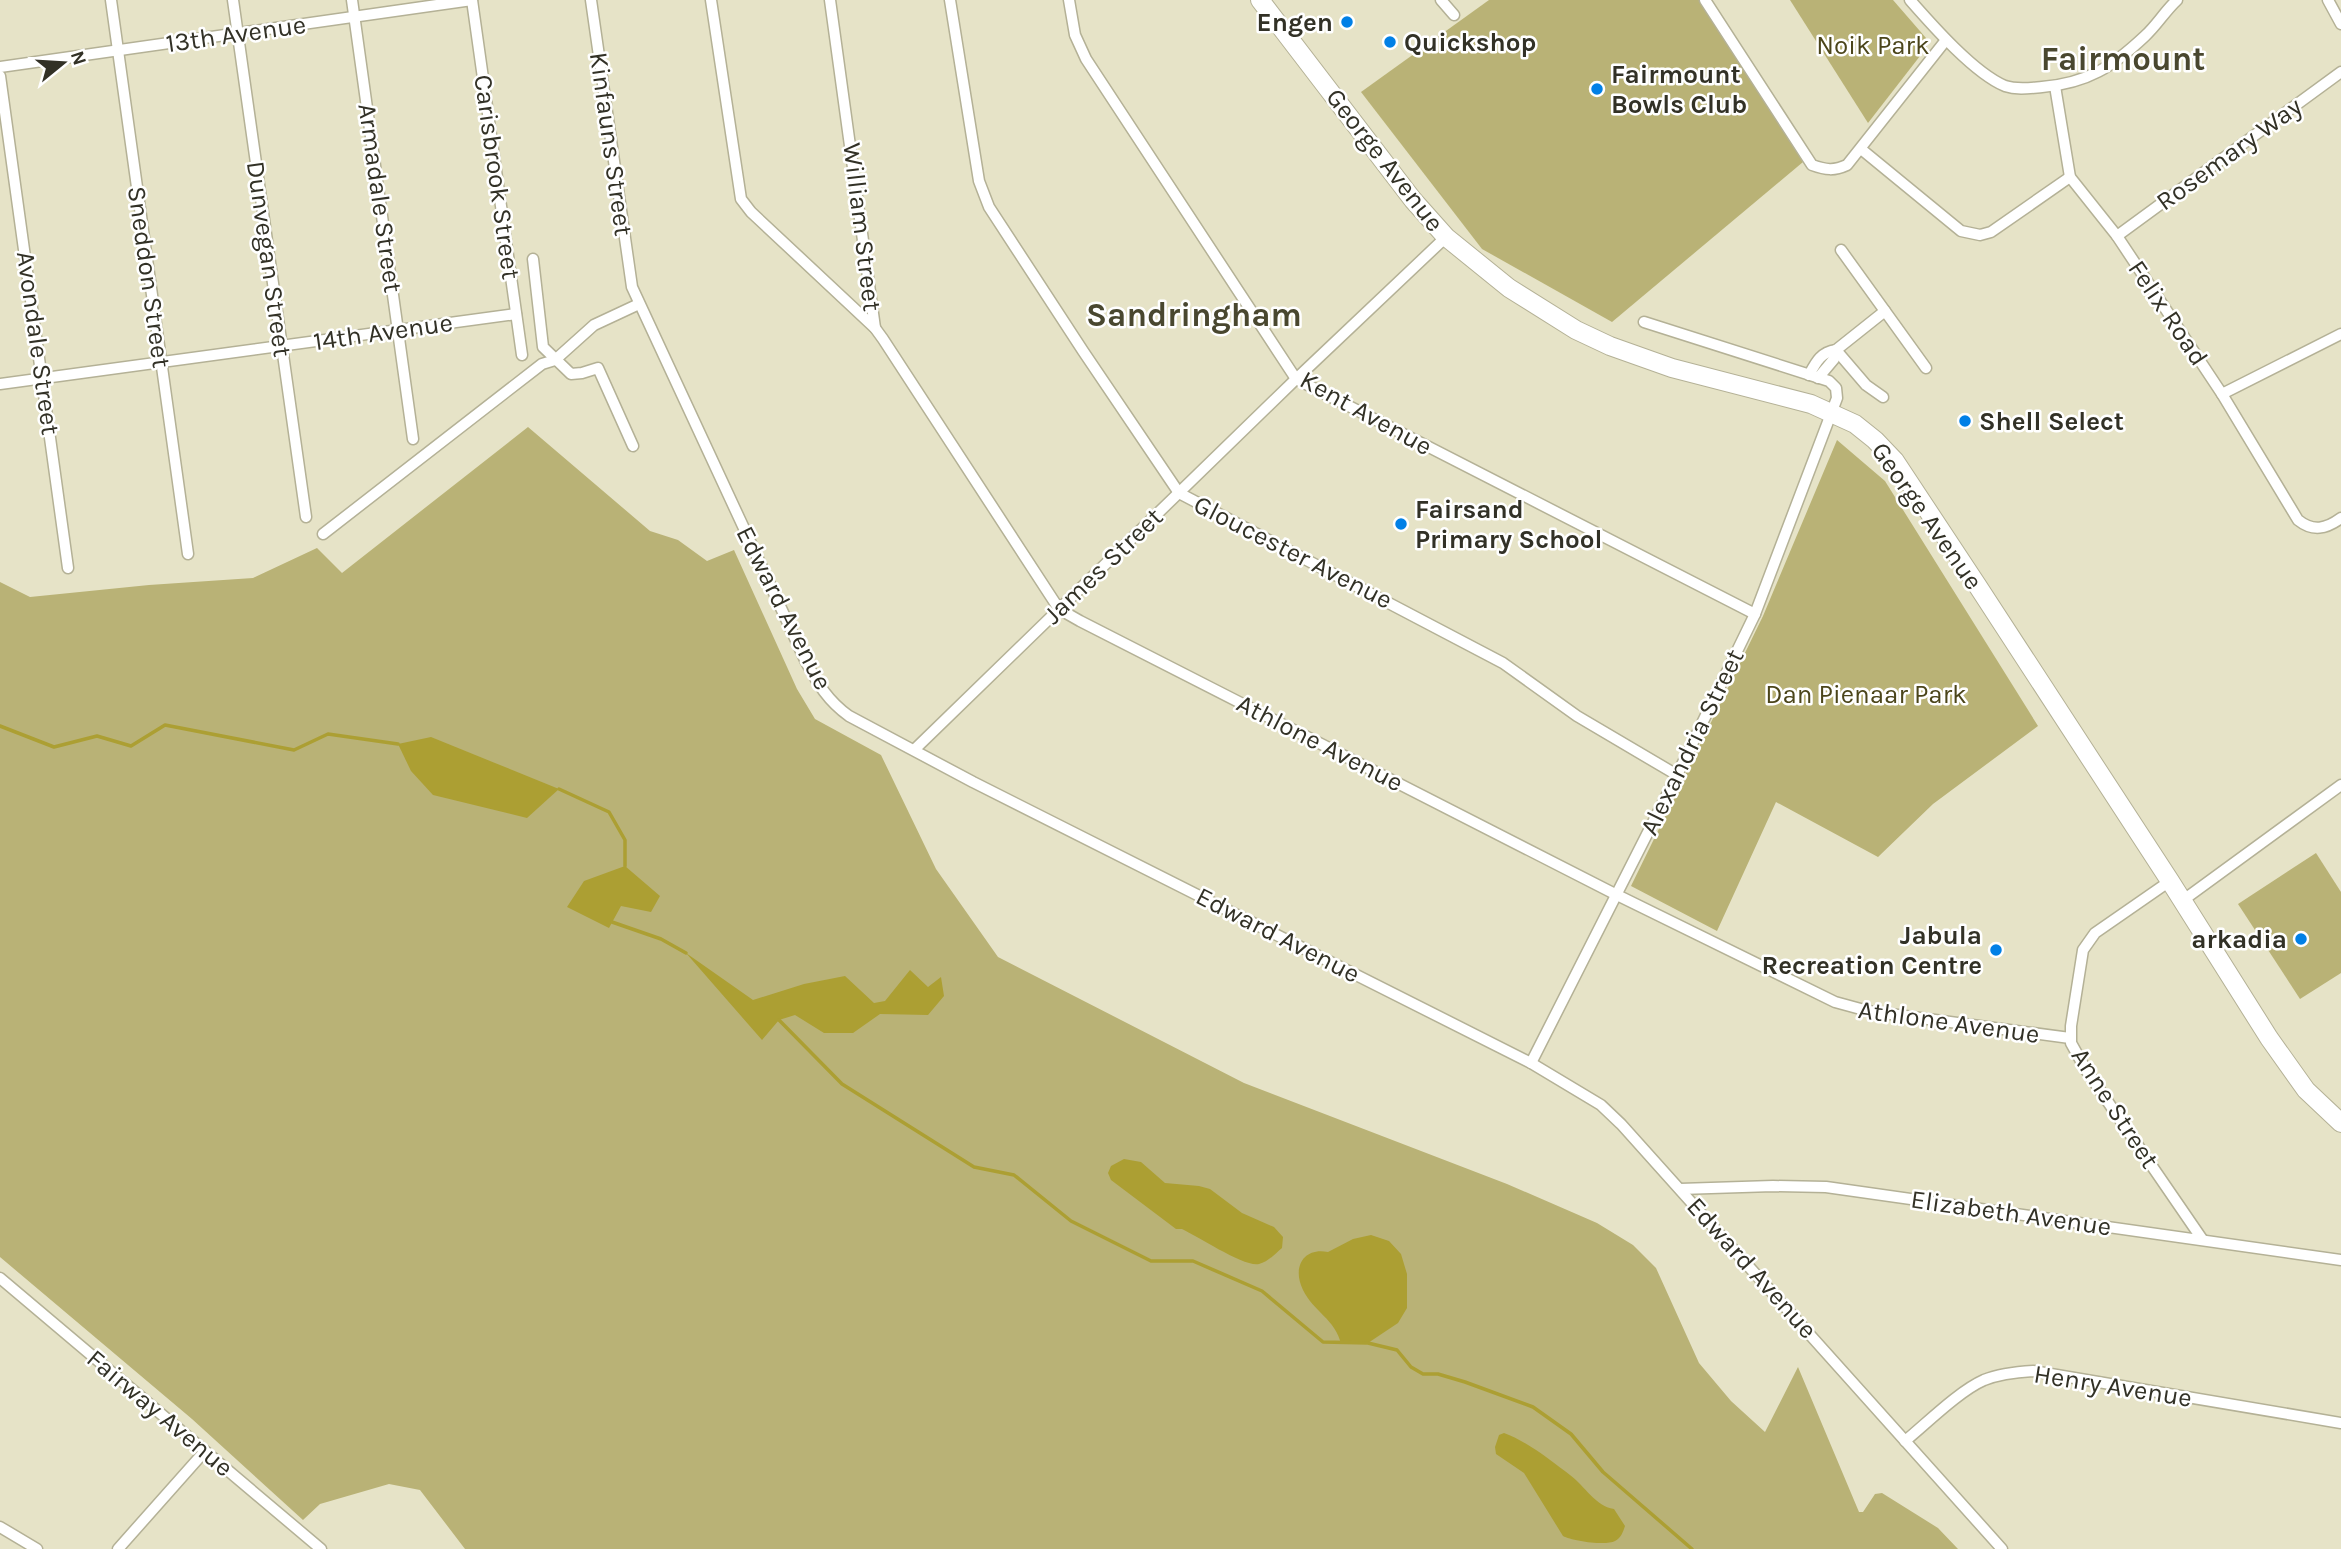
<svg xmlns="http://www.w3.org/2000/svg" width="2341" height="1549" viewBox="0 0 2341 1549" font-family="Karla,sans-serif">
  <style>
    .green { fill: #b9b276 }
    .water { fill: #ac9f33 }
    .lines { fill: none; stroke-linecap: round; stroke-linejoin: round }
    .stream { stroke: #ac9f33; stroke-width: 3.5 }
    .street-casing { stroke: #b4b196; stroke-width: 13 }
    .primary-casing { stroke: #b4b196; stroke-width: 20 }
    .street { stroke: #fff; stroke-width: 10 }
    .primary { stroke: #fff; stroke-width: 18 }
    .poi-dot { fill: #0180e6; stroke: #fff; stroke-width: 2.5 }
    .labels { text-anchor: middle; dominant-baseline: central; stroke-width: 5; stroke-linejoin: round; paint-order: stroke }
    .poi-label { font-size: 26px; font-weight: bold; fill: #323126; stroke: #fff; text-anchor: start }
    .street-label { font-size: 26px; fill: #323126; stroke: #fff }
    .park-label { font-size: 26px; fill: #4b451a; stroke: #fff }
    .district-label { font-size: 33px; font-weight: bold; fill: #49472f; stroke: #fff }
  </style>
  <rect width="100%" height="100%" fill="#e6e3c7"/>
  <!-- green -->
  <g class="green">
    <polygon points="1489,0 1699,0 1803,162 1612,322 1482,249 1361,92"/>
    <polygon points="1790,0 1893,0 1926,38 1927,47 1868,123"/>
    <polygon points="528,427 650,531 678,540 707,561 734,550 797,689 815,719 881,755 936,869 998,957 1244,1083 1507,1184 1597,1223 1633,1245 1656,1268 1699,1363 1731,1401 1765,1432 1798,1367 1859,1512 1863,1512 1875,1494 1882,1493 1938,1528 1958,1549 465,1549 420,1490 389,1484 320,1504 303,1520 192,1419 0,1257 0,582 30,597 149,585 253,578 317,548 342,573"/>
    <polygon points="1837,440 1885,481 2038,726 1933,804 1878,857 1776,802 1717,931 1631,886 1763,616"/>
    <polygon points="2316,853 2341,892 2341,973 2300,999 2238,904"/>
  </g>
  <!-- water -->
  <g class="water">
    <polygon points="431,737 559,789 527,818 433,795 411,771 398,744"/>
    <polygon points="625,866 660,896 651,912 621,906 609,928 567,907 584,881"/>
    <polygon points="686,953 753,1000 804,984 845,976 874,1003 885,1001 910,970 928,987 941,977 944,996 928,1015 880,1014 853,1033 824,1033 795,1015 779,1020 762,1040"/>
    <path d="M1124 1159 1141 1162 1165 1183 1199 1186 1210 1189 1242 1213 1274 1227 1283 1237 1282 1248C1276 1253 1268 1262 1259 1264 1246 1268 1197 1236 1182 1229H1176L1111 1180 1108 1173 1111 1166Z"/>
    <path d="M1371 1235 1389 1241 1401 1254 1407 1274V1308L1398 1323 1368 1343 1341 1344C1336 1320 1313 1311 1303 1290 1292 1268 1303 1247 1328 1252L1353 1239Z"/>
    <path d="M1504 1433C1528 1442 1550 1460 1570 1475 1585 1486 1595 1506 1614 1509L1625 1526C1623 1532 1621 1538 1615 1541 1606 1546 1572 1541 1563 1536L1524 1473 1496 1454 1495 1447 1499 1435Z"/>
  </g>
  <g class="lines">
    <!-- stream -->
    <g class="stream">
      <polyline points="0,726 54,747 97,736 131,746 165,725 294,750 328,734 398,744"/>
      <polyline points="559,789 609,812 625,840 625,866"/>
      <polyline points="612,922 661,939 686,953"/>
      <polyline points="779,1020 842,1084 974,1167 1014,1175 1071,1221 1151,1261 1193,1261 1262,1291 1323,1342 1368,1343 1397,1350 1411,1367 1423,1374 1438,1374 1465,1382 1533,1407 1571,1434 1603,1472 1692,1549"/>
    </g>
    <defs>
      <g id="street">
        <polyline points="111,0 188,554"/>
        <polyline points="233,0 306,517"/>
        <polyline points="352,0 413,439"/>
        <polyline points="472,0 522,355"/>
        <path d="M591 0 632 287 806 662C818 684 828 701 849 716L973 782 1531 1063 1601 1105 1621 1124 2002 1549"/>
        <polyline points="711,0 741,199 751,212 875,328 883,339 1059,609 1080,621 1615,894 1835,1002 1868,1011 2070,1038"/>
        <polyline points="830,0 875,328"/>
        <polyline points="950,0 979,181 989,207 1083,351 1179,493 1503,663 1577,716 1677,775"/>
        <polyline points="1069,0 1075,35 1086,59 1296,379 1755,614"/>
        <polyline points="1441,0 1454,15"/>
        <path d="M1705 0 1812 165C1826 170 1834 171 1847 165L1946 40"/>
        <path d="M1910 0C1932 25 1974 73 2005 86 2017 90 2030 88 2042 87 2088 83 2112 67 2145 36 2157 25 2165 11 2177 0"/>
        <polyline points="2328,0 2341,24"/>
        <polyline points="0,67 472,0"/>
        <polyline points="0,76 68,568"/>
        <path d="M2055 86 2070 177 2117 236 2222 394 2298 520C2313 532 2326 529 2341 518"/>
        <polyline points="1861,149 1961,231 1980,235 1991,232 2070,177"/>
        <polyline points="2117,236 2341,72"/>
        <polyline points="1841,250 1926,368"/>
        <polyline points="533,259 543,347 571,374 582,373 598,368 633,446"/>
        <polyline points="1836,350 1866,385 1883,397"/>
        <path d="M1809 375C1816 362 1821 352 1836 350L1885 311"/>
        <polyline points="1818,378 1834,359 1836,350"/>
        <polyline points="0,384 516,314"/>
        <polyline points="2222,394 2341,334"/>
        <polyline points="323,534 542,364 555,360 594,325 639,304"/>
        <polyline points="914,750 1296,379 1446,237"/>
        <polyline points="2170,881 2095,933 2083,950 2071,1026 2071,1043 2086,1070 2202,1239"/>
        <polyline points="2182,901 2341,785"/>
        <polyline points="1531,1063 1677,775 1755,614 1837,398 1836,388 1829,381 1644,322"/>
        <polyline points="1680,1189 1773,1186 1826,1187 2341,1260"/>
        <polyline points="0,1278 321,1549"/>
        <path d="M1905 1441C1927 1423 1959 1391 1984 1380 1999 1374 2016 1372 2033 1371L2341 1423"/>
        <polyline points="0,1527 37,1549"/>
        <polyline points="118,1549 205,1451"/>
      </g>
      <polyline id="primary" points="1260,0 1413,200 1446,237 1509,288 1576,330 1610,346 1672,368 1811,404 1855,424 1875,440 1895,461 1977,585 2170,881 2269,1038 2306,1090 2341,1123"/>
    </defs>
    <!-- street casing -->
    <use href="#street" class="street-casing"/>
    <!-- primary casing -->
    <use href="#primary" class="primary-casing"/>
    <!-- street -->
    <use href="#street" class="street"/>
    <!-- primary -->
    <use href="#primary" class="primary"/>
  </g>
  <!-- markers -->
  <g class="poi-dot">
    <circle cx="1347" cy="22" r="7"/>
    <circle cx="1390" cy="42" r="7"/>
    <circle cx="1597" cy="89" r="7"/>
    <circle cx="1965" cy="421" r="7"/>
    <circle cx="1401" cy="524" r="7"/>
    <circle cx="2301" cy="939" r="7"/>
    <circle cx="1996" cy="950" r="7"/>
  </g>
  <g class="labels">
    <!-- poi labels -->
    <g class="poi-label">
      <text x="1333" y="22" text-anchor="end">Engen</text>
      <text x="1404" y="42">Quickshop</text>
      <text x="1611" y="74">Fairmount<tspan x="1611" dy="30">Bowls Club</tspan></text>
      <text x="1979" y="421">Shell Select</text>
      <text x="1415" y="509">Fairsand<tspan x="1415" dy="30">Primary School</tspan></text>
      <text x="1982" y="935" text-anchor="end">Jabula<tspan x="1982" dy="30">Recreation Centre</tspan></text>
      <text x="2287" y="939" text-anchor="end">arkadia</text>
    </g>
    <!-- street labels -->
    <g class="street-label">
      <text transform="translate(236 34) rotate(-8)">13th Avenue</text>
      <text transform="translate(611 144) rotate(82)">Kinfauns Street</text>
      <text transform="translate(2229 154) rotate(-36)">Rosemary Way</text>
      <text transform="translate(1385 160) rotate(52)">George Avenue</text>
      <text transform="translate(497 177) rotate(82)">Carisbrook Street</text>
      <text transform="translate(380 198) rotate(82)">Armadale Street</text>
      <text transform="translate(862 227) rotate(83)">William Street</text>
      <text transform="translate(269 259) rotate(82)">Dunvegan Street</text>
      <text transform="translate(149 277) rotate(82)">Sneddon Street</text>
      <text transform="translate(2168 313) rotate(56)">Felix Road</text>
      <text transform="translate(383 332) rotate(-8)">14th Avenue</text>
      <text transform="translate(38 343) rotate(82)">Avondale Street</text>
      <text transform="translate(1366 413) rotate(29)">Kent Avenue</text>
      <text transform="translate(1927 516) rotate(55)">George Avenue</text>
      <text transform="translate(1293 552) rotate(27)">Gloucester Avenue</text>
      <text transform="translate(1103 566) rotate(-44)">James Street</text>
      <text transform="translate(784 608) rotate(63)">Edward Avenue</text>
      <text transform="translate(1692 742) rotate(-64)">Alexandria Street</text>
      <text transform="translate(1320 743) rotate(27)">Athlone Avenue</text>
      <text transform="translate(1278 935) rotate(27)">Edward Avenue</text>
      <text transform="translate(1949 1022) rotate(8)">Athlone Avenue</text>
      <text transform="translate(2115 1108) rotate(57)">Anne Street</text>
      <text transform="translate(2011 1213) rotate(8)">Elizabeth Avenue</text>
      <text transform="translate(1752 1268) rotate(48)">Edward Avenue</text>
      <text transform="translate(2113 1386) rotate(9)">Henry Avenue</text>
      <text transform="translate(160 1413) rotate(40)">Fairway Avenue</text>
    </g>
    <!-- park labels -->
    <g class="park-label">
      <text x="1873" y="45">Noik Park</text>
      <text x="1866" y="694">Dan Pienaar Park</text>
    </g>
    <!-- district labels -->
    <g class="district-label">
      <text x="2123" y="59">Fairmount</text>
      <text x="1194" y="315">Sandringham</text>
    </g>
  </g>
  <!-- north arrow -->
  <g transform="translate(63 63) rotate(72)" stroke="#ffffff" stroke-width="5" paint-order="stroke">
  <path d="M0-5L12 26L0 18L-12 26Z" fill="#323126"/>
  <text y="-10" font-size="19" font-weight="bold" text-anchor="middle" fill="#323126">N</text>
  </g>
</svg>
